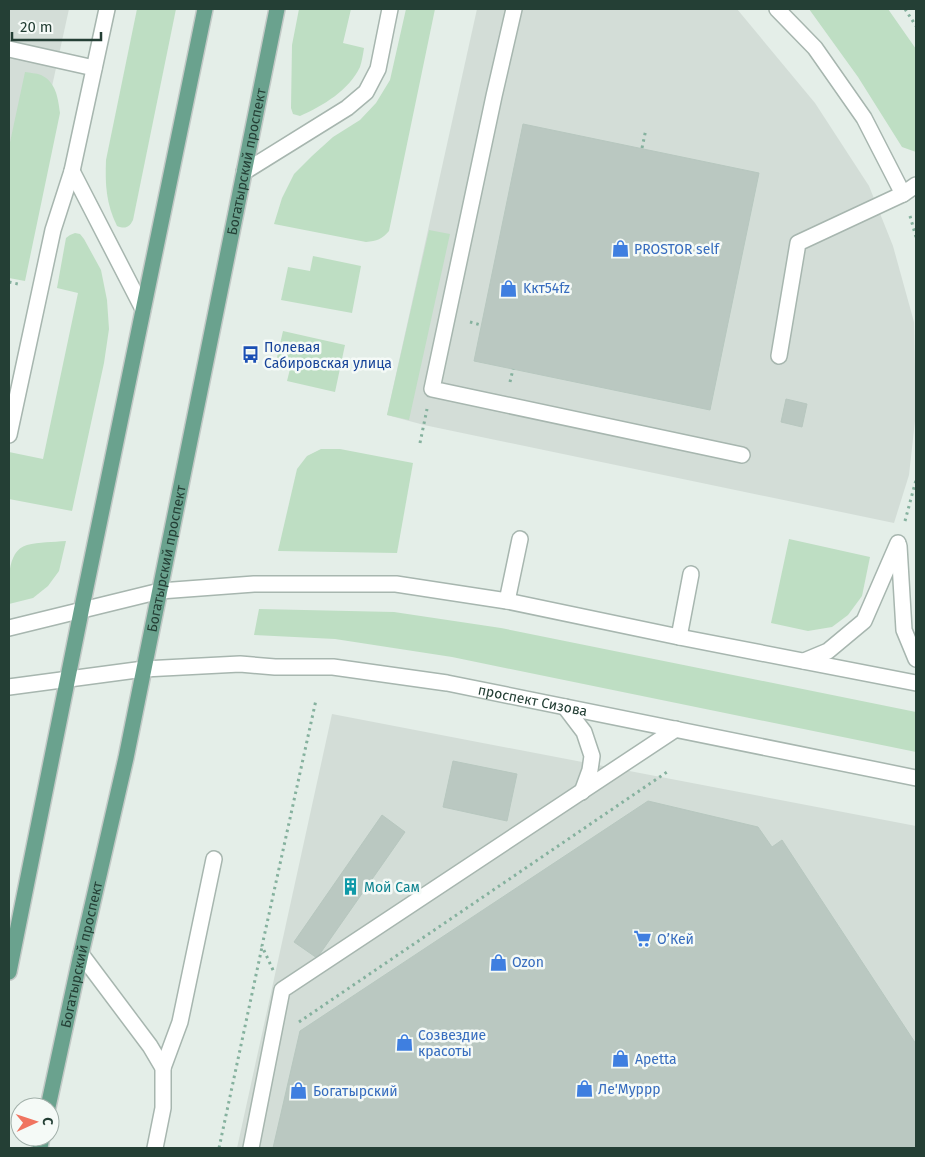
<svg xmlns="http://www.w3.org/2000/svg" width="925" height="1157" viewBox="0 0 925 1157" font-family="'Fira Sans',sans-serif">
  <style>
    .built { fill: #d3ddd7 }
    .green { fill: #bedec3 }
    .building { fill: #bac8c1; stroke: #b7c7bf }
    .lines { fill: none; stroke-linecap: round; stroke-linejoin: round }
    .minor-casing { stroke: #a7b6af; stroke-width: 18 }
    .major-casing { stroke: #c2c9c6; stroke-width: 18 }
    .path { stroke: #85b19e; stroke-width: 3; stroke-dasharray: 2.5 4; stroke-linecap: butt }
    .minor { stroke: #fff; stroke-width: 15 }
    .major { stroke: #6aa28e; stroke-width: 15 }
    .labels { text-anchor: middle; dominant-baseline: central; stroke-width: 5; stroke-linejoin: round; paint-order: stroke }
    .street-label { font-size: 14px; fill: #243f35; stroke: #f5faf7 }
    .shop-label { font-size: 14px; fill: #366cbe; stroke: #f5faf7; text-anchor: start }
    .transit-label { font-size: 14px; fill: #164399; stroke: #f5faf7; text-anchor: start }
    .culture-label { font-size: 14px; fill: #0d838f; stroke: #f5faf7; text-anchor: start }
  </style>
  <rect width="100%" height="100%" fill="#e4eee8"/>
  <!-- built -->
  <g class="built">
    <polygon points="9,9 69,9 9,282"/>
    <polygon points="477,9 737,9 815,103 869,186 893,246 914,322 916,412 909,475 894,523 424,425 387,415"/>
    <polygon points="332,714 916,826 916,1148 237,1148"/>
  </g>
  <!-- green -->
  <g class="green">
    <path d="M137 9H176L133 220C129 228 125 229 117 226 106 204 105 184 106 160Z"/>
    <path d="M299 9H351L343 43 364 48C363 54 362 61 360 67 349 90 323 106 300 116L293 114 291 108 292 45Z"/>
    <path d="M406 9H435L389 231C382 239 377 241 366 242L274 224 282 198 294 174 312 156 333 137 360 120 376 103 390 80Z"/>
    <polygon points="809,9 888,9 916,49 916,152 902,147 858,77"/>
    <path d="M25 72C30 73 36 73 41 75 56 82 58 98 60 113L25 281 9 278V147Z"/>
    <polygon points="429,230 450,234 409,420 387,415"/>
    <polygon points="75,233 80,234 84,239 101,270 107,300 109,329 104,363 72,511 9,499 9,452 43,459 78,293 57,288 66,238 70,235"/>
    <polygon points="313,256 361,266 352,313 281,300 288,267 310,271"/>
    <polygon points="283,331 345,345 335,392 287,381 290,369 275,366"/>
    <polygon points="321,449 340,449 413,463 397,553 278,551 297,469 307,456"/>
    <polygon points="789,539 870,557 862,596 848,615 832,627 808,631 771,623"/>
    <path d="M66 541 59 571 48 586 33 598 9 604C9 587 5 551 27 545 39 542 53 542 66 541Z"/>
    <polygon points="259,609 394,612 501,628 916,712 916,752 452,657 335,639 254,635"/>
  </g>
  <!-- building -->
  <g class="building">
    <polygon points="523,124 759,173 710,410 474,361"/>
    <polygon points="786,399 807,404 802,427 781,422"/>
    <polygon points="453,761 517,774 507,821 443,807"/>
    <polygon points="648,801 758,827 772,847 782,840 916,1044 916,1148 273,1148 300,1031"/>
    <polygon points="382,815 405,832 317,958 294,942"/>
  </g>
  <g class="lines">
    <defs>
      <g id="minor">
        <polyline points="514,9 494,96 432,389 742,455"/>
        <polyline points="777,9 815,48 864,118 903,194"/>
        <polyline points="9,49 94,68"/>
        <polyline points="72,171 143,309"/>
        <polyline points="244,172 347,108 366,92 378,69 390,9"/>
        <polyline points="779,356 798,243 903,194 916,185"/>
        <polyline points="9,435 53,230 72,171 107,9"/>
        <polyline points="899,546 904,630 916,659"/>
        <polyline points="507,601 520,539"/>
        <polyline points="9,628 160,591 254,584 396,584 507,601 679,637 916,683"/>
        <polyline points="679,637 691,574"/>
        <polyline points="804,661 828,651 864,621 898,543"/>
        <path id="s1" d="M9 687 144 669 240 664 275 667H333L447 683 916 778"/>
        <polyline points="565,707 584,732 592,756 590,770 582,792"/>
        <polyline points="81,954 150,1046 163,1068 163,1108 155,1148"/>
        <polyline points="163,1068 180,1022 214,859"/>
        <polyline points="251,1148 282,990 676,729"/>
      </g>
      <g id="major">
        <polyline points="9,972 81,612 205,9"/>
        <path id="s2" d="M48 1107 81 954 126 758 277 9"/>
        <polyline points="40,1148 42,1137"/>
      </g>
    </defs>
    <!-- minor casing -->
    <use href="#minor" class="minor-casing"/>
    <!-- major casing -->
    <use href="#major" class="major-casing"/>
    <!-- path -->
    <g class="path">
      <polyline points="905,9 916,26"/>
      <polyline points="642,148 646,129"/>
      <polyline points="910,216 916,237"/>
      <polyline points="9,282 18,284"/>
      <polyline points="470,322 481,325"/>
      <polyline points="510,382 513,369"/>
      <polyline points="420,443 427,409"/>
      <polyline points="905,521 916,480"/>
      <polyline points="273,970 262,946 316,700"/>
      <polyline points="299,1022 667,772"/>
      <polyline points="219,1148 262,947"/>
    </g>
    <!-- minor -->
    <use href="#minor" class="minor"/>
    <!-- major -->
    <use href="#major" class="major"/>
  </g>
  <!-- icons -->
  <defs>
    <symbol id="shop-bare" viewBox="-9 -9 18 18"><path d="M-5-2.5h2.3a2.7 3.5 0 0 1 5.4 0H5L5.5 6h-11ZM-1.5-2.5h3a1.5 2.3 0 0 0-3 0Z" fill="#3f7fe0" stroke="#f5faf7" stroke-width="2.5" paint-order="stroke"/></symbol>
    <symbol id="bus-bare" viewBox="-9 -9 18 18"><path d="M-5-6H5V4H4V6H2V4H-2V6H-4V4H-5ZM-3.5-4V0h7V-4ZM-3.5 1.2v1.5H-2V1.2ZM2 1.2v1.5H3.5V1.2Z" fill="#1a4fb4" stroke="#f5faf7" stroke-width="2.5" paint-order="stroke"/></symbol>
    <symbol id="building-bare" viewBox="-9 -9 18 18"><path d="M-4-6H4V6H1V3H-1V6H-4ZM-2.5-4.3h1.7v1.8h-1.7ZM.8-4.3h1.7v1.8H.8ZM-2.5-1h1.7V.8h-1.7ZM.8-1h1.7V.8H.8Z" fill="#0f9aa8" stroke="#f5faf7" stroke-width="2.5" paint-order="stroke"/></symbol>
    <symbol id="supermarket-bare" viewBox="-9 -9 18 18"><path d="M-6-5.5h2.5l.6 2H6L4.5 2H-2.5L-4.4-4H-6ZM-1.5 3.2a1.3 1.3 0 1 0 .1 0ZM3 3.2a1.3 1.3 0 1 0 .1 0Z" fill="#3f7fe0" stroke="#f5faf7" stroke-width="2.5" paint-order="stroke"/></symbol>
  </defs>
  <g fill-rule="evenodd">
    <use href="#shop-bare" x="608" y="236" width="25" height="25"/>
    <use href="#shop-bare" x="496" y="276" width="25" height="25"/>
    <use href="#bus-bare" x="238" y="342" width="25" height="25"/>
    <use href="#building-bare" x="338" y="874" width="25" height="25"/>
    <use href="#supermarket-bare" x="630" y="926" width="25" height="25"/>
    <use href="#shop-bare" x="486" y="950" width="25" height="25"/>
    <use href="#shop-bare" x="392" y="1030" width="25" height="25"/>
    <use href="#shop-bare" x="608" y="1046" width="25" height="25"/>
    <use href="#shop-bare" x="572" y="1076" width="25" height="25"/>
    <use href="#shop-bare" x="286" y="1078" width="25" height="25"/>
  </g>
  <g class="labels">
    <!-- street labels -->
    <g class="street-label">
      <text stroke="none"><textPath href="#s2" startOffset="966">Богатырский проспект</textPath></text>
      <text stroke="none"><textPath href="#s2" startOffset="561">Богатырский проспект</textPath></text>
      <text stroke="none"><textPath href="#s1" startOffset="528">проспект Сизова</textPath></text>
      <text stroke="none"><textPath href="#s2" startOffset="156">Богатырский проспект</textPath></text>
    </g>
    <!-- shop labels -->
    <g class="shop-label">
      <text x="634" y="249">PROSTOR self</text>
      <text x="523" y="288">Kкт54fz</text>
      <text x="657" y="939">О’Кей</text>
      <text x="512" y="962">Ozon</text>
      <text x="418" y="1035">Созвездие<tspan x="418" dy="16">красоты</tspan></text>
      <text x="635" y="1059">Apetta</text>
      <text x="598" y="1089">Ле'Муррр</text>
      <text x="313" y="1091">Богатырский</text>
    </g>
    <!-- transit labels -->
    <g class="transit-label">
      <text x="264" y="347">Полевая<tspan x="264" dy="16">Сабировская улица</tspan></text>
    </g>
    <!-- culture labels -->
    <g class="culture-label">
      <text x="364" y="887">Мой Сам</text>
    </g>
  </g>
  <!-- border -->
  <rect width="925" height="1157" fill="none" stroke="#243f35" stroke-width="20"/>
  <!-- north arrow -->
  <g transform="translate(35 1122) rotate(87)"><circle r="24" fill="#f5faf7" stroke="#a1afa9"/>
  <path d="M0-4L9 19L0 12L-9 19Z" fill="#f07460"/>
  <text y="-8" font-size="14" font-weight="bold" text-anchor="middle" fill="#243f35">С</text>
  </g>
  <!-- scale -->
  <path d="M12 32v8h89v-8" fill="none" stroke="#243f35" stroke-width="2.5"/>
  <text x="20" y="32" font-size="15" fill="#243f35" stroke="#f5faf7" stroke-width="4" paint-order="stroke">20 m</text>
</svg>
